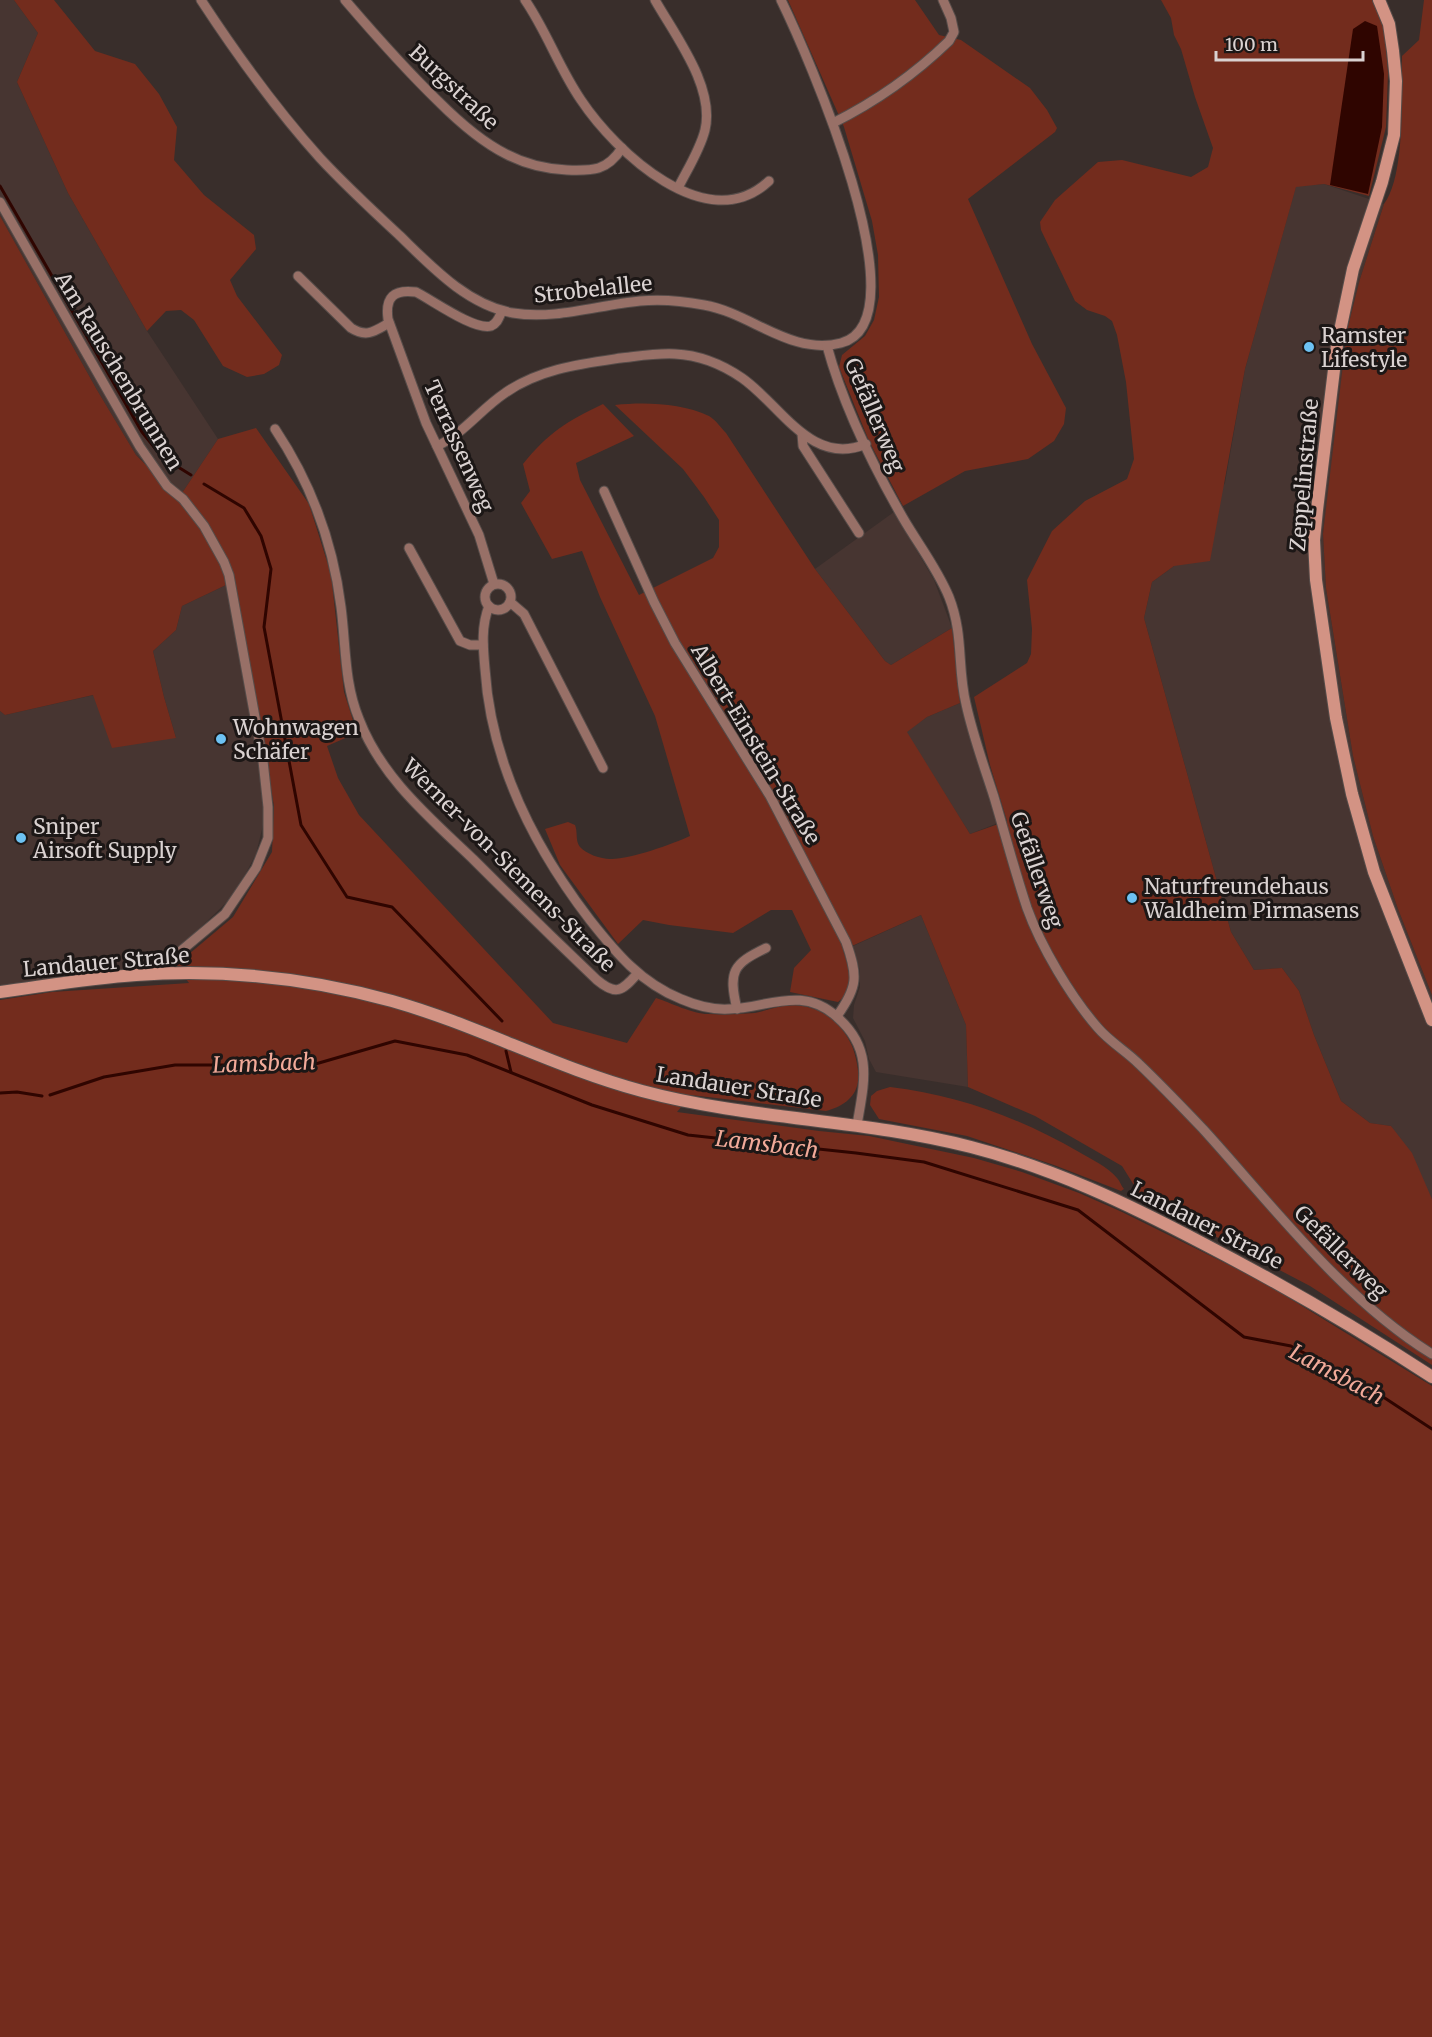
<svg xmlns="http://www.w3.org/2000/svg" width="1432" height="2037" viewBox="0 0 1432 2037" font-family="Merriweather,serif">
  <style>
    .built { fill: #473531 }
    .green { fill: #732c1d }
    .water { fill: #2f0500 }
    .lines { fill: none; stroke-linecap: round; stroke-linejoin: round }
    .stream { stroke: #2f0500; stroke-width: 3 }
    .street-casing { stroke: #564c49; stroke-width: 11 }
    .secondary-casing { stroke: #564c49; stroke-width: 14 }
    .street { stroke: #987067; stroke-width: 9 }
    .secondary { stroke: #d39384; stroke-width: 12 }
    .poi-dot { fill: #6dc2f3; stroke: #1c1716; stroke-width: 2 }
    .labels { text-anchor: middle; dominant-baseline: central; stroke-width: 6; stroke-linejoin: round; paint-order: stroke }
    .street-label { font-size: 21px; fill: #dad2d1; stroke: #1c1716 }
    .poi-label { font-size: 21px; fill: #dad2d1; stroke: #1c1716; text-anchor: start }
    .water-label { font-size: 22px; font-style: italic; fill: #f2aa99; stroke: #1c1716 }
  </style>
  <rect width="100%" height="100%" fill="#392e2b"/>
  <!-- built -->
  <g class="built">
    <polygon points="0,0 14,0 38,33 17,82 68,193 147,331 218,439 182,493 136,455 97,390 0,216"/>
    <polygon points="1324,184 1384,204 1360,279 1323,534 1326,588 1353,756 1373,836 1398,909 1432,995 1432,1199 1391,1126 1370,1123 1341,1101 1314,1035 1299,991 1282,968 1254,970 1231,932 1144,618 1152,582 1174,566 1225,483 1245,369 1296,186"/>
    <polygon points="894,512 934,580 952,628 891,665 885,661 815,569"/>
    <polygon points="226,585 261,777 263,802 263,825 256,854 246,873 230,899 161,966 110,970 0,986 0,711 5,715 94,695 176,738 164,697 153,651 176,630 182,606"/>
    <polygon points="960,703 998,823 970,834 906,732 927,717"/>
    <polygon points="921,915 966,1025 968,1087 876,1072 869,1059 865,1041 853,1018 854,1005 860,987 860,971 853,946"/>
  </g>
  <!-- green -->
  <g class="green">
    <polygon points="14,0 54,0 95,51 135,64 159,94 177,127 174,160 204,195 254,235 256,249 230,280 237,296 282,355 279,365 264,374 247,377 223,366 194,320 181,310 166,311 147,331 68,193 17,82 38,33"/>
    <polygon points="788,0 915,0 939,35 961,40 1030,88 1047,110 1057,128 1055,132 968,199 1032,344 1066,408 1064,424 1054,441 1028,459 965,471 903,506 869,441 839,367 842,355 865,336 874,320 879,297 878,255 872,221 844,127"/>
    <path d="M1161 0H1382L1388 73 1386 127 1369 196 1324 184 1296 187 1245 369 1210 561 1174 566 1152 582 1144 618 1231 932 1254 970 1282 968 1299 991 1314 1035 1341 1101 1370 1123 1391 1126 1412 1153 1432 1199V1365L1310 1286 1142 1198 1122 1166 1035 1116 968 1087 966 1025 921 915 843 950 852 979 846 995 838 1002 790 992 794 968 811 950 792 910H771L733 933 669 925 643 920 618 944 560 865 545 829 568 822 575 825C578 832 575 841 580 847 586 854 601 859 610 859 628 860 673 844 690 836L655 716 600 597 582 551 552 559 521 503 530 491 523 464C548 433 567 421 603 404L634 436 576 463 580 480 639 595 713 558 719 547V520L704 497 683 469 615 405C645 402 681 403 709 416 716 420 721 428 726 433L815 569 885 661 891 665 952 628 960 703 927 717 907 732 970 834 1007 821 990 765 974 697 1027 663 1031 654 1032 629 1027 580 1052 531 1085 501 1127 479 1134 459 1126 382 1117 335 1112 321 1105 316 1087 310 1075 301 1041 230 1040 222 1055 200 1098 162 1122 160 1191 177 1208 167 1213 148 1195 97 1181 49 1174 35 1171 18Z"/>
    <path d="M1424 0H1432V995L1398 909 1373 836 1353 756 1326 588 1323 534 1347 331 1360 279 1384 204C1406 174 1401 94 1402 56L1419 40Z"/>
    <polygon points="0,216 97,390 136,455 174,493 189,513 210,544 225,574 226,585 182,606 176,630 153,651 164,697 176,738 112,748 93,695 5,715 0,711"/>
    <path d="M256 428 309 504 331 574 344 692 357 733 327 746 338 778 359 815 553 1023 627 1043 656 998C671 1003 693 1014 708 1014 723 1015 740 1014 755 1013 764 1011 773 1008 782 1006 810 1001 838 1017 850 1042 855 1050 860 1073 858 1082 855 1099 841 1107 826 1111L691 1095 677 1112 819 1131 869 1136 974 1158 1022 1172 1079 1193 1122 1212 1235 1268 1276 1290 1432 1386V2037H0V1000L52 992 189 983 176 965 233 917 272 852 274 806 252 675 233 578 182 493 218 439Z"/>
    <path d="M890 1087C958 1095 1020 1118 1079 1152 1091 1159 1108 1167 1117 1178 1120 1181 1121 1186 1124 1189L1121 1191 1054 1165 967 1136 879 1119 870 1105 871 1096 877 1091Z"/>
  </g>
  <!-- water -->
  <polygon class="water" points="1365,21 1377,26 1384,74 1382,127 1368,194 1330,185 1353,29"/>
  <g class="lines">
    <!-- stream -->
    <g class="stream">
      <polyline points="0,186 142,432 162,457 191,475"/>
      <polyline points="204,484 244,508 261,536 271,569 264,627 301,825 347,897 392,907 502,1021"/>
      <polyline points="506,1051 511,1072"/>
      <polyline points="0,1093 17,1092 42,1096"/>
      <polyline points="50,1095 104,1077 175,1065 312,1065 395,1041 467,1055 592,1105 688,1135 856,1153 924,1162 1078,1210 1244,1337 1291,1346 1368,1387 1432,1429"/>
    </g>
    <defs>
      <g id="street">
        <path d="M201 0C237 55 276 109 320 158 345 185 372 210 399 235 431 266 467 305 513 313 555 320 598 305 640 301 661 299 683 301 704 305 751 313 791 356 841 343 926 321 805 49 781 0"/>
        <path d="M345 0C375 35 405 69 438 101 458 121 480 141 506 154 525 164 546 169 567 170 593 171 607 171 622 148"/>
        <path d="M525 0C547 32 559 68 581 100 615 151 707 239 769 181"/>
        <path d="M655 0C676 37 715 87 705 130 700 150 687 170 678 188"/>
        <path d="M833 123C875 102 915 74 949 41L954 32 951 18 943 0"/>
        <polyline points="0,202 140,447 167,486 183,499 204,526 224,562 229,575 263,761 268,807 268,838 256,868 225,914 170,960 170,974"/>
        <path d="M298 276 351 328C367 338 375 331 389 323"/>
        <path d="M827 346C843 405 872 464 903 518 918 544 937 568 949 597 964 635 957 667 966 704 973 736 984 766 994 797 1005 834 1015 872 1027 908 1041 947 1071 997 1098 1028 1110 1042 1126 1051 1139 1064 1161 1085 1182 1107 1203 1129 1273 1206 1343 1299 1432 1354"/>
        <path d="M275 429C311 483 333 543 341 607 346 645 344 683 359 719 381 777 429 817 473 859 514 900 555 940 597 980 616 996 622 991 637 974"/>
        <polyline points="802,434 803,446 859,533"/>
        <path d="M437 446C463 434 481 409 505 393 539 369 580 364 621 358 639 356 657 353 675 354 699 355 723 365 742 378 781 405 811 467 866 444"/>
        <path d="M604 491 654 602 675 643 770 796 846 942C858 976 858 987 837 1016"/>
        <polyline points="409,548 460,641 470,645 483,645"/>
        <circle cx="498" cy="597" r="13"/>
        <path d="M494 584 479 535 426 423 388 319C385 297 394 289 416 292 432 300 475 331 491 326 498 323 499 317 502 311"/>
        <polyline points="510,602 524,614 603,768"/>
        <path d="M489 606C481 626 483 647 485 669 491 762 534 847 590 920 616 953 641 983 681 999 695 1005 713 1010 729 1009 768 1008 802 985 837 1017 874 1049 864 1083 857 1125"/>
        <path d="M737 1009C728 971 733 964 766 948"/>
      </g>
      <g id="secondary">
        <polyline points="1379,0 1389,24 1393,51 1396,81 1394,135 1382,182 1353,269 1337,345 1317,510 1314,540 1316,580 1336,718 1352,794 1374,872 1432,1020"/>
        <path d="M0 992C45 986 90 978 136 975 221 969 309 978 392 1001 477 1025 556 1068 642 1091 750 1120 863 1119 971 1147 1053 1168 1128 1204 1202 1243 1281 1284 1357 1328 1432 1377"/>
      </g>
    </defs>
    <!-- street casing -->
    <use href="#street" class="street-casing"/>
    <!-- secondary casing -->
    <use href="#secondary" class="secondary-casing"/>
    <!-- street -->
    <use href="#street" class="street"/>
    <!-- secondary -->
    <use href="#secondary" class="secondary"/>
  </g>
  <!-- markers -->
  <g class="poi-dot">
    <circle cx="1309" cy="347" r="6"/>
    <circle cx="221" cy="739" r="6"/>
    <circle cx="21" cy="838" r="6"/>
    <circle cx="1132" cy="898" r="6"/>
  </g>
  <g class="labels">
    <!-- street labels -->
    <g class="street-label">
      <text transform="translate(454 87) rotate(43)">Burgstraße</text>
      <text transform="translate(593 289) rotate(-6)">Strobelallee</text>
      <text transform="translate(119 371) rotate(59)">Am Rauschenbrunnen</text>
      <text transform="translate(875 415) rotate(67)">Gefällerweg</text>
      <text transform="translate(459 446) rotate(66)">Terrassenweg</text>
      <text transform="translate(1304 475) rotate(-85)">Zeppelinstraße</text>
      <text transform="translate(756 744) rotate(59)">Albert-Einstein-Straße</text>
      <text transform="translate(509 865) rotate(45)">Werner-von-Siemens-Straße</text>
      <text transform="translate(1037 870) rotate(71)">Gefällerweg</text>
      <text transform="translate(106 962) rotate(-5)">Landauer Straße</text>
      <text transform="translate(739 1087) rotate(9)">Landauer Straße</text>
      <text transform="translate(1207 1225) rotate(27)">Landauer Straße</text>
      <text transform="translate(1341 1252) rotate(45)">Gefällerweg</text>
    </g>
    <!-- poi labels -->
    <g class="poi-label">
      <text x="1321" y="335">Ramster<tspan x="1321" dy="24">Lifestyle</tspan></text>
      <text x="233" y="727">Wohnwagen<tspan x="233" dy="24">Schäfer</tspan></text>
      <text x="33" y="826">Sniper<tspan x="33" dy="24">Airsoft Supply</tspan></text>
      <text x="1144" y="886">Naturfreundehaus<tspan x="1144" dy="24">Waldheim Pirmasens</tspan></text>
    </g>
    <!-- water labels -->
    <g class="water-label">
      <text transform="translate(264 1063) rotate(-2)">Lamsbach</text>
      <text transform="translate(767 1144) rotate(7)">Lamsbach</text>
      <text transform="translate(1337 1374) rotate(28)">Lamsbach</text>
    </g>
  </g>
  <!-- scale -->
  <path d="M1216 51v9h147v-9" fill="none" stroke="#dad2d1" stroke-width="3"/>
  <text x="1225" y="51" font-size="18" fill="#dad2d1" stroke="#1c1716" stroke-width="4.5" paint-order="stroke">100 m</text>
</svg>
